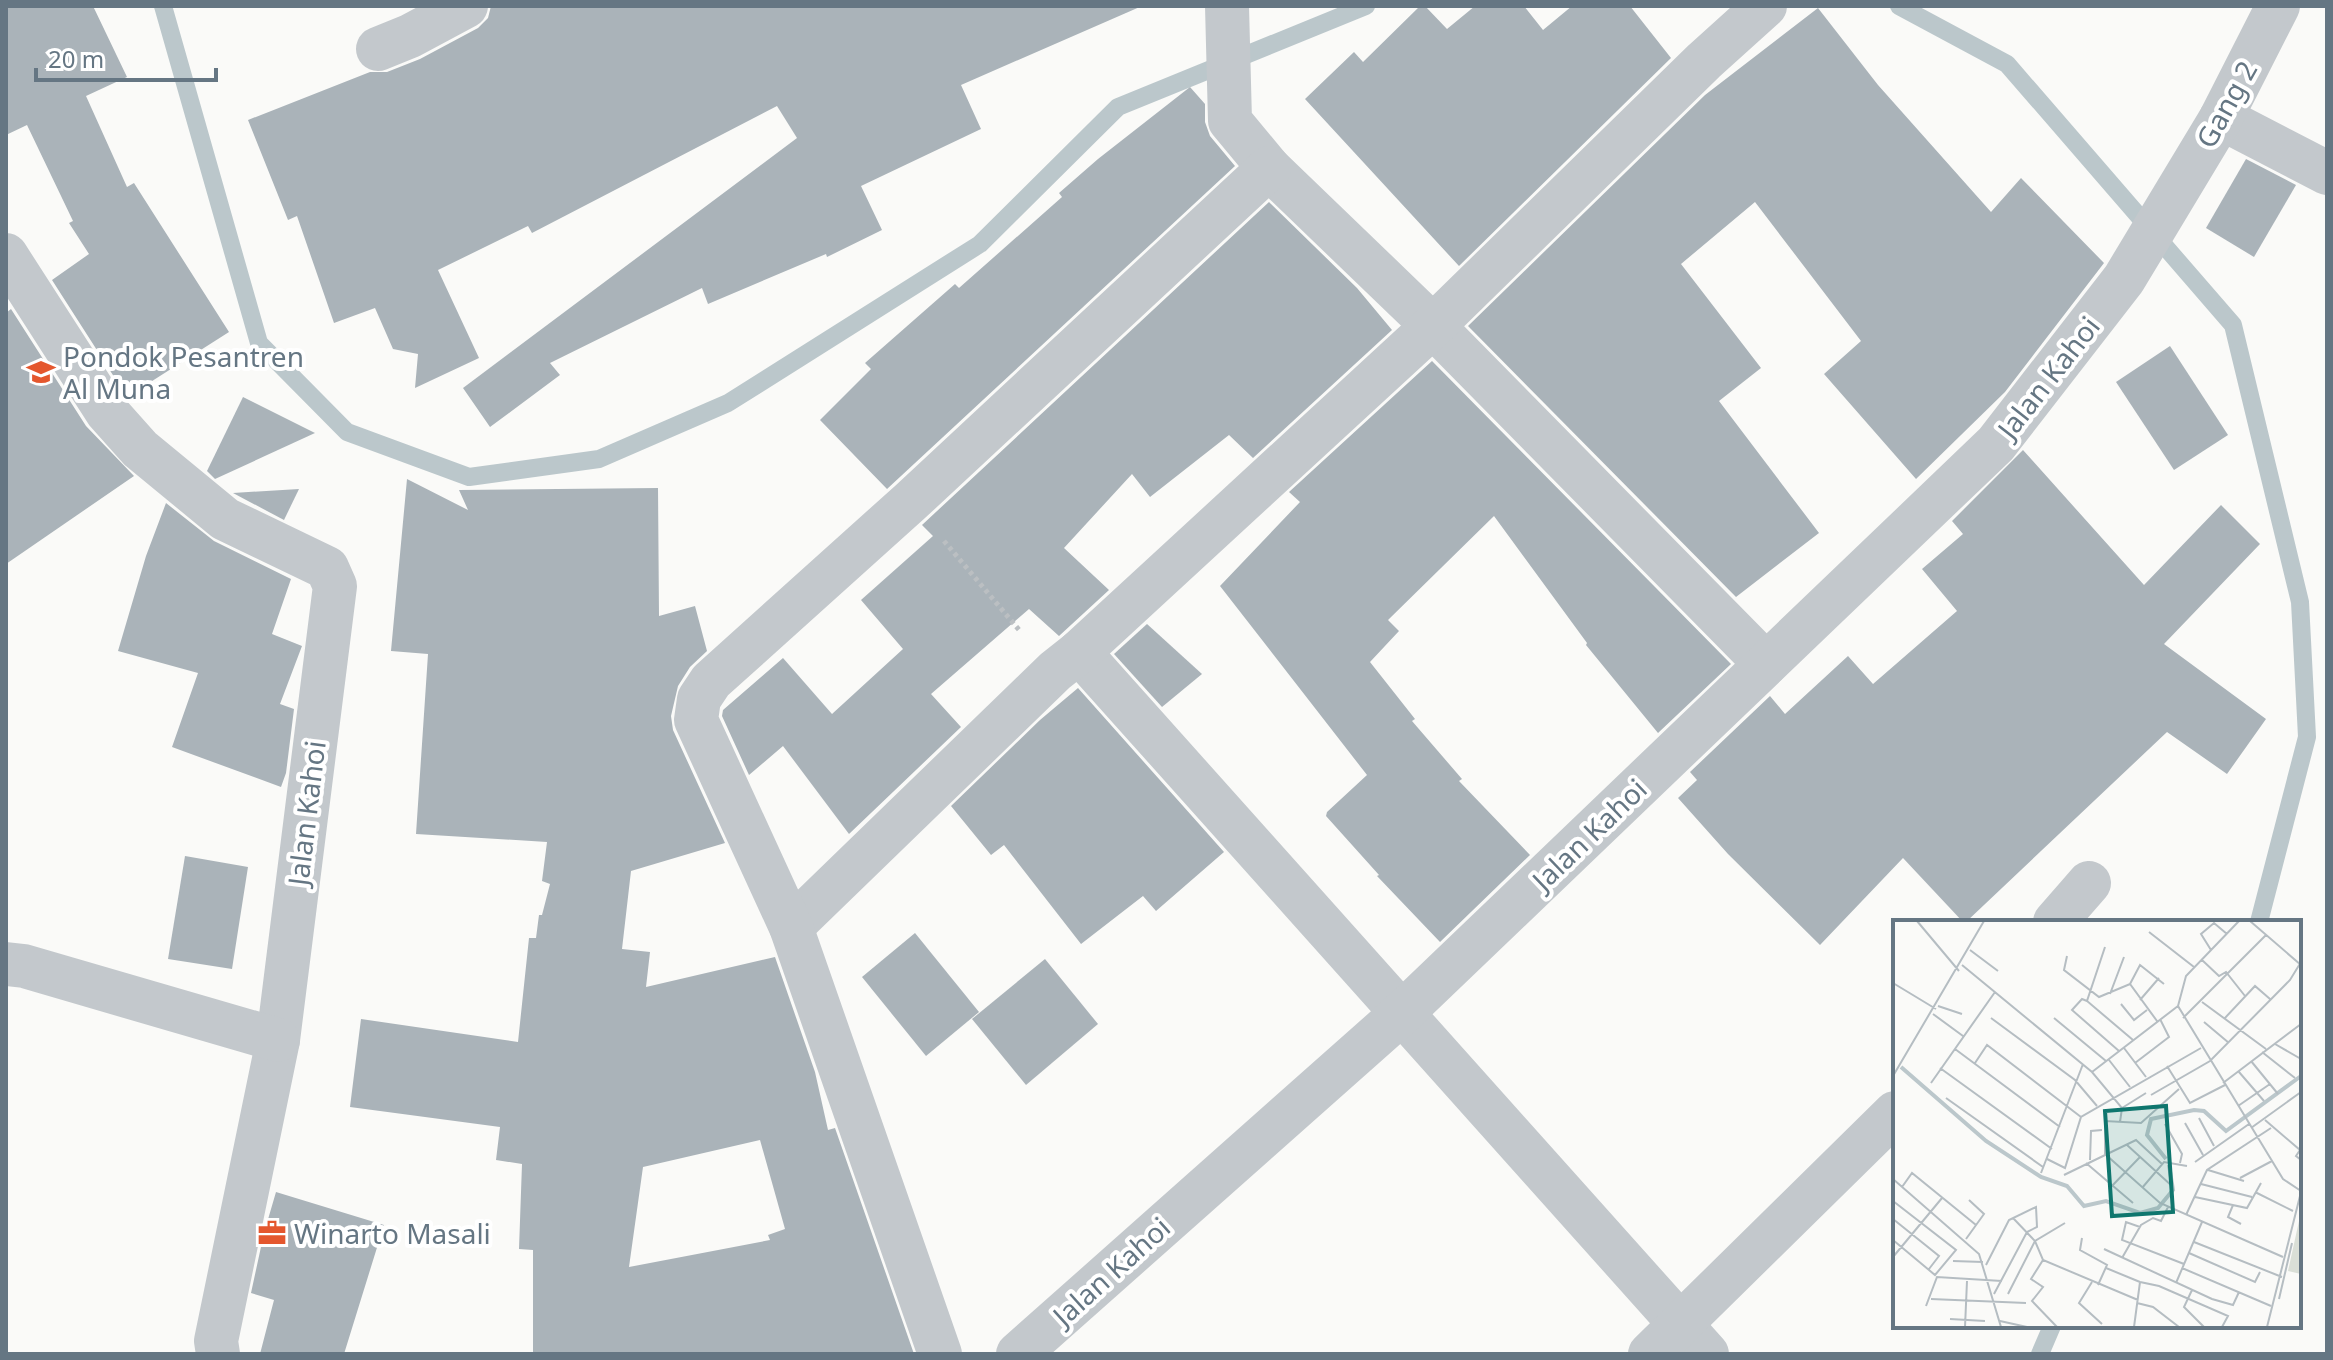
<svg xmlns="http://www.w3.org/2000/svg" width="2333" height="1360" viewBox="0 0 2333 1360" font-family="'Noto Sans',sans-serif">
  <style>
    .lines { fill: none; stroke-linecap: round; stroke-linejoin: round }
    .stream { stroke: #bbc7cb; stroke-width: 18 }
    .building { fill: #aab3b9; fill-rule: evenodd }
    .path { stroke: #bbbfc2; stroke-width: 5; stroke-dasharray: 4 4; stroke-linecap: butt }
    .street { stroke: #c3c8cc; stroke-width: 44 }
    .labels { text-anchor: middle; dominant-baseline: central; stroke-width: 8; stroke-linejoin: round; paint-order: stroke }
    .street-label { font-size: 28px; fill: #657683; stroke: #fff }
    .poi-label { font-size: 28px; fill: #657683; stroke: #fff; text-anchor: start }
    .inset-river { fill: none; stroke: #bbc7cb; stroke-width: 4 }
    .inset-road { fill: none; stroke: #b5bdc2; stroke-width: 2 }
    .view { fill: #0f766e; fill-opacity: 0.15; stroke: #0f766e; stroke-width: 4 }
    .inset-edge { fill: none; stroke: #657683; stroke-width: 4 }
  </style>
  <rect width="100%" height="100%" fill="#fafaf8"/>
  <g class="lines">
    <!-- stream -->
    <g class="stream">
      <polyline points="163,6 259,343 347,432 469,477 599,459 728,403 980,244 1118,107 1366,6"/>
      <polyline points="1899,6 2007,64 2233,325 2300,602 2307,737 2259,922"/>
      <polyline points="2040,1354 2052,1326"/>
    </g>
  </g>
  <!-- building -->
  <g class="building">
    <polygon points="6,6 93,6 127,77 86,96 127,187 134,183 229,332 127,397 52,280 89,254 69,223 73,221 27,125 6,135"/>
    <polygon points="491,6 1142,6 961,85 981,129 861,186 882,230 827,257 826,254 708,304 702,288 550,363 560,375 490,427 463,388 797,138 777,106 532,233 528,226 438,270 479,358 415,388 418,354 393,349 375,308 334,323 297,216 288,220 248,120 370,72 387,72 420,59 478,28 488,18"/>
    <polygon points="1420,6 1425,6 1447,29 1475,6 1524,6 1543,30 1572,6 1630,6 1671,58 1459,266 1305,99 1354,52 1363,62"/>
    <polygon points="1818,8 1878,85 1991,212 2021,178 2104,263 2005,392 1916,479 1824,374 1861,341 1755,202 1681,264 1761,368 1719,401 1819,533 1736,597 1468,326 1705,95"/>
    <polygon points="1190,87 1205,104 1205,122 1210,136 1235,166 887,489 820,420 871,369 865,363 955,284 959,288 1062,197 1059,193 1098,159"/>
    <polygon points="2246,159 2296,185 2254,257 2206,228"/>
    <polygon points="1269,202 1357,288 1392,330 1253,458 1229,435 1150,497 1132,474 1064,548 1109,590 1059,636 1029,609 931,694 961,727 849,834 783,746 749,775 722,716 723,710 783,658 832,714 903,649 861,600 933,536 922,525"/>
    <polygon points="11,309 86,426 134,476 6,564 6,313"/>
    <polygon points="2170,346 2228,435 2174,470 2116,382"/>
    <polygon points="1432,361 1731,664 1658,733 1586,645 1587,643 1494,516 1388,620 1399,631 1370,662 1415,719 1412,721 1462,779 1459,781 1530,855 1440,942 1377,876 1379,875 1326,816 1327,812 1367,775 1220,586 1300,502 1289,492"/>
    <polygon points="243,397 315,433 215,479 207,471"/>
    <polygon points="2023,450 2144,585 2221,505 2260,544 2164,644 2266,719 2227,774 2167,732 1966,922 1963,922 1903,858 1820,945 1728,854 1678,798 1697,780 1690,772 1770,696 1785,714 1848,656 1873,684 1957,611 1922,569 1963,534 1952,521"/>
    <path d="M407 479 468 510 459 490 658 488 659 616 695 606 707 651 690 667 678 686 671 716 673 730 725 843 631 871 622 949 650 952 646 987 775 957 815 1072 828 1130 835 1128 914 1354H533V1250L519 1249 522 1164 496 1160 500 1127 350 1107 361 1019 518 1042 529 938H536L539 915H542L550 884 542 881 547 842 416 834 428 654 391 651ZM760 1140 785 1229 768 1235 770 1240 629 1267 643 1167Z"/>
    <polygon points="299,489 284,520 233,493"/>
    <polygon points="166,503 214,541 291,579 272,634 302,646 280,704 294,709 286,773 281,787 172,747 198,673 118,651 146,556"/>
    <polygon points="1147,624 1202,674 1162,707 1114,654"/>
    <polygon points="1078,688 1224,852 1156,911 1143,896 1081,944 1004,845 991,855 951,806 1040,720"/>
    <polygon points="185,856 248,867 232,969 168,959"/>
    <polygon points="915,933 979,1012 926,1056 862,977"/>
    <polygon points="1045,959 1098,1024 1026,1085 972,1019"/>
    <polygon points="276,1192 384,1225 344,1354 260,1354 274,1300 251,1293 264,1233"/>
  </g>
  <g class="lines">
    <!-- path -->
    <polyline class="path" points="944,541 1020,631"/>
    <!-- street -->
    <g class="street">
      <polyline points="1227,6 1230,121 1269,168 1433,326 1766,664"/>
      <polyline points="378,49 410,36 466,6"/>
      <polyline points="2221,118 2327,173"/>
      <polyline points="6,255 107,412 140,449 225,519 327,568 335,586 278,1040 216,1341 218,1354"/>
      <polyline points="1079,652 1707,1354"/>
      <polyline points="2055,922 2089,883"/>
      <polyline points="791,927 1055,671 1079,652 1433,326 1704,61 1765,6"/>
      <polyline points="6,964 24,966 278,1040"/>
      <polyline points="940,1354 791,927 696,720 699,699 711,681 910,502 1269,168"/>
      <polyline points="1018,1354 1401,1014 1996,444 2124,279 2221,118 2278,6"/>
      <polyline points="1650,1354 1895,1113"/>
    </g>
  </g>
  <!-- icons -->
  <defs>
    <symbol id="school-bare" viewBox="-9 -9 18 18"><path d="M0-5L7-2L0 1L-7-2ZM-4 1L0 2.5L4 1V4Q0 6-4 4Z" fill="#e4572e" stroke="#fff" stroke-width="2.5" paint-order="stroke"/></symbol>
    <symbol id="office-bare" viewBox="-9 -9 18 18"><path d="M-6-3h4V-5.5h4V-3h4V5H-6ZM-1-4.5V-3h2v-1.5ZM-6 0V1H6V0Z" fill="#e4572e" stroke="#fff" stroke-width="2.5" paint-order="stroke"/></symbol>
  </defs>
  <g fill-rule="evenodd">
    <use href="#school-bare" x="21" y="352" width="40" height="40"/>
    <use href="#office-bare" x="252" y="1213" width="40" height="40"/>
  </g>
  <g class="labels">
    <!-- street labels -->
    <g class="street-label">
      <text transform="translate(2226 104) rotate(-61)">Gang 2</text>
      <text transform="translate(2048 377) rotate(-52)">Jalan Kahoi</text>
      <text transform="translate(306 813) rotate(-83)">Jalan Kahoi</text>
      <text transform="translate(1589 834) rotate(-44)">Jalan Kahoi</text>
      <text transform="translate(1111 1271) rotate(-42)">Jalan Kahoi</text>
    </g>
    <!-- poi labels -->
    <g class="poi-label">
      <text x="63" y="356">Pondok Pesantren<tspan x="63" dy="32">Al Muna</tspan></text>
      <text x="294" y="1233">Winarto Masali</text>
    </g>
  </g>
  <!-- overview -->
  <g transform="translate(1893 920)">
    <rect width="408" height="408" fill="#fafaf8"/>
    <path d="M408 292V354L395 351Z" fill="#dadfd7"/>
    <path class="inset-river" d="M8 147 93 221 148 257 174 266 191 286 213 281 247 293 265 288 280 270 276 245M273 239 254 215 258 199 301 190 311 191 333 211 408 156"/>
    <path class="inset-road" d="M24 1 66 51M346 1 293 56 285 86 390 259 408 271M357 1 408 45M256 12 301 47M212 27 194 81 240 120M77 30 105 51M318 30 308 14 321 3 334 14M174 36 171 50 206 77 237 64 264 101M309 40 326 56 333 52 352 76M69 45 199 152 229 188 227 202M0 63 43 89M237 64 247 45 271 64M217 74 231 37M247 80 266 58M194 81 189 79 179 90 226 131M309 82 373 129M228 84 241 100 254 90M45 86 69 94M40 94 70 116M98 98 182 160 204 186M161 98 213 141M290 98 373 15M331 99 362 66 377 79M311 102 336 123M382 124 408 139M231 128 253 157M62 129 167 207M369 132 402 158M216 140 237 167M358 141 385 174M82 143 94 125 188 197M242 143 276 117 267 99M274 146 297 183 332 165M47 148 159 229M199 152 285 86M346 152 371 181M0 156 91 1M38 163 102 72M330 163 408 104M286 169 248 203 212 201V234L267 283 390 337M258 175 317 141 397 60 408 42M53 178 150 247M345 186 377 164M229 188 253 173M306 198 321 226M372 200 407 230 403 236 408 240M292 203 310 235M272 204 289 234 287 243M358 208 408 172M234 225 279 266M154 239 172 248 188 197 308 128M197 240 198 211 209 210M302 242 356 204M193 243 240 283M315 250 351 261M148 253 190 144M171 255 243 220 269 244M347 258 379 241M0 259 86 334 108 407M308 264 359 277M9 267 19 253 83 305M249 268 271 242 294 246M216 269 247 237M362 272 400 291M302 277 354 288 368 263M0 281 63 330 42 355 0 320M340 285 335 297 348 304M293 295 314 250 378 208M120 298 142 321 150 340 245 380M0 299 46 336 36 349M247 307 233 302 229 320 291 344M189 318 187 330 214 345 205 365M73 319 91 294 76 280M301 322 389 357M211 329 319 379 340 385 346 372M296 333 362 362 367 352M0 337 49 278M229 338 248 305 260 298 268 301 275 287M150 340 138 359 150 367 139 381 164 407M60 341 90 342M93 345 116 300 143 287 144 307 134 312 101 374M213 348 247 362M289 348 378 386M199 362 186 383 209 404M283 363 309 302M299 370 291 387 311 407M115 374 142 321 172 303M38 379 133 383M386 379 399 323M244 383 260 387 286 407M33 386 44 357 109 361M57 399 92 401M107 401 134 407M72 407 74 361M241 407 247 362 266 366 335 396 329 407M374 407 408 272"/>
    <path class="view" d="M273 186 280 292 219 296 212 191Z"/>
    <rect width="408" height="408" class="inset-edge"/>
  </g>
  <!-- border -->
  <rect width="2333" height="1360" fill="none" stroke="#657683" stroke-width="16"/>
  <!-- scale -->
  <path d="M36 68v12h180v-12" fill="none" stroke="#657683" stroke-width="4"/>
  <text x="48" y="68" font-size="24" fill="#657683" stroke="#ffffff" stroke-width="6" paint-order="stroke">20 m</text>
</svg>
